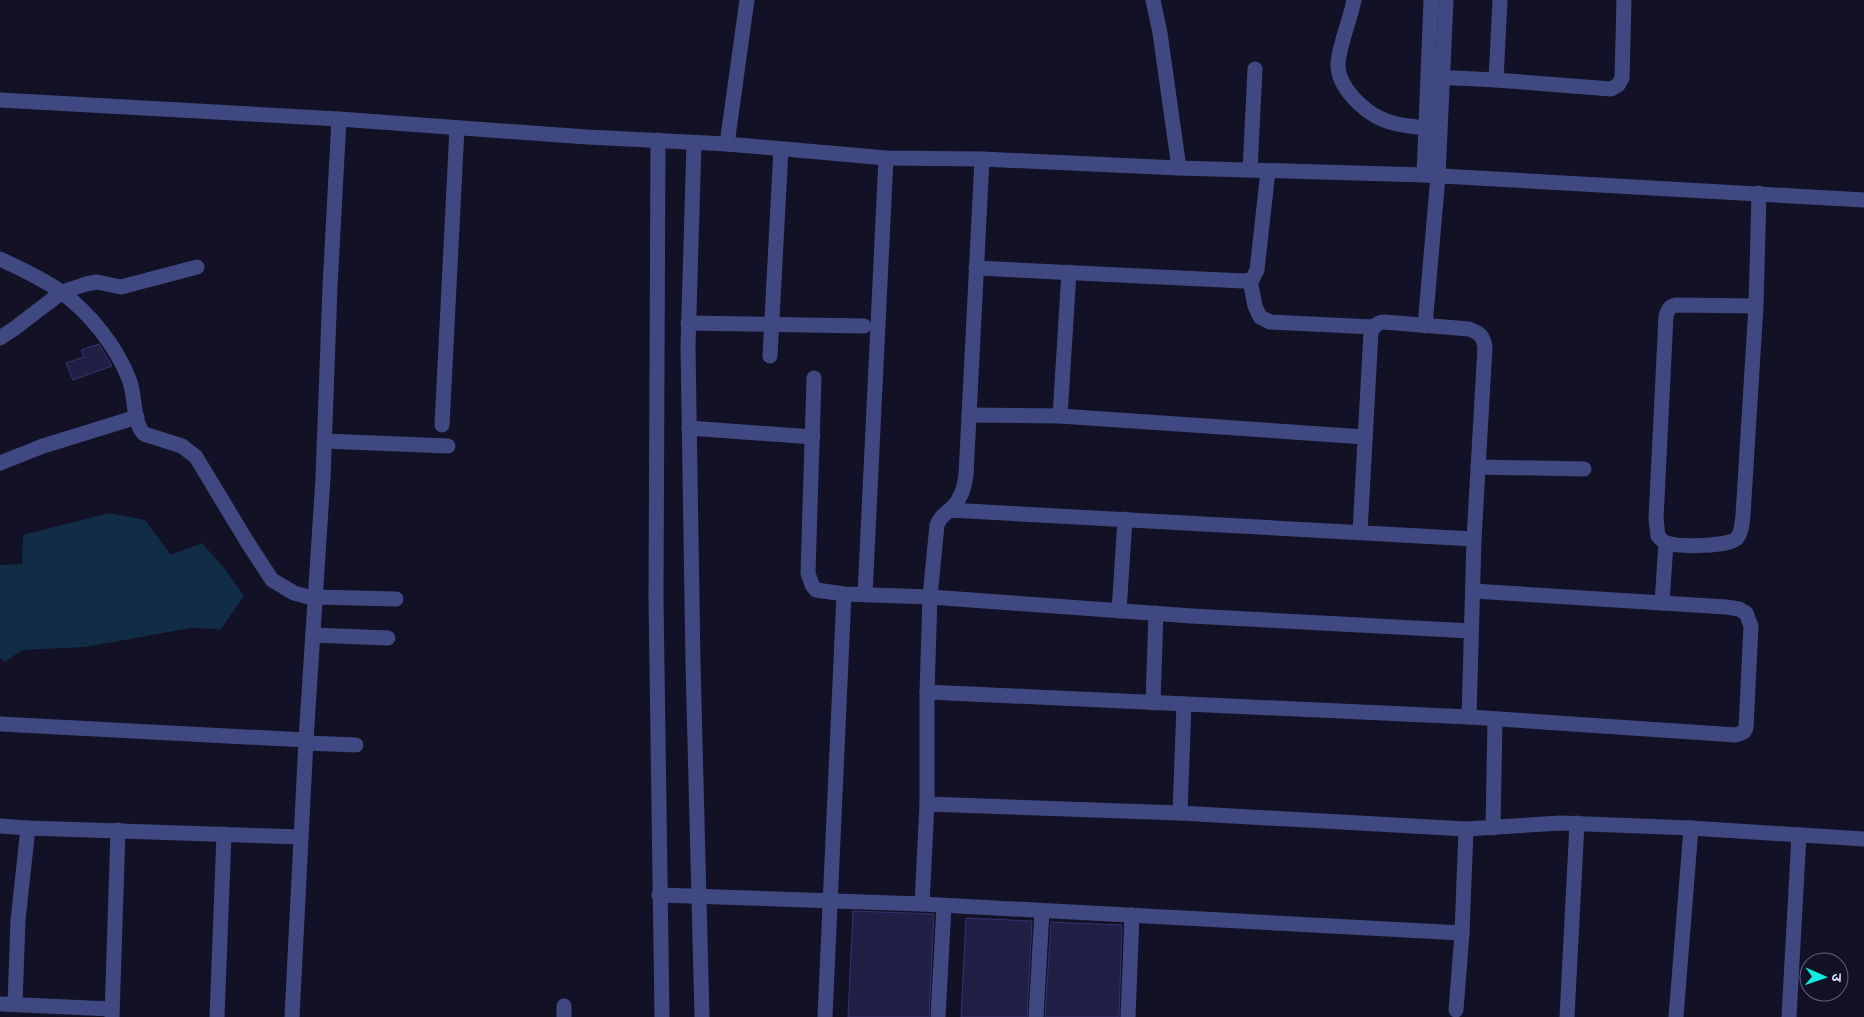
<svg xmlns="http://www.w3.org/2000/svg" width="1864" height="1017" viewBox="0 0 1864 1017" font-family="Rubik,'Noto Sans Devanagari',sans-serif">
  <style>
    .water { fill: #112c45 }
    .building { fill: #201f45; stroke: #35336f }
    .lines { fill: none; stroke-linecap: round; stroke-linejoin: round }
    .minor { stroke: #404881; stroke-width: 15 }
  </style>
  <rect width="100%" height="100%" fill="#121125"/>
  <!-- water -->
  <polygon class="water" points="109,513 145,520 171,555 202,543 225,569 244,596 221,629 191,628 85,647 22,650 5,662 0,658 0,565 22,564 23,535"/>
  <!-- building -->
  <g class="building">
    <polygon points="99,344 112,366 73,380 66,363 84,357 81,350"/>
    <polygon points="853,911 934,914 929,1017 848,1017"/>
    <polygon points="966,918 1032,921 1027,1017 961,1017"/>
    <polygon points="1051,922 1122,925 1119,1017 1045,1017"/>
  </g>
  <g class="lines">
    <!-- minor -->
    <g class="minor">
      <polyline points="1153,0 1160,33 1179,168"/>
      <path d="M1354 0C1350 21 1340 42 1338 63 1337 87 1364 112 1384 120 1397 126 1413 126 1426 128"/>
      <polyline points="1434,77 1496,80 1500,0"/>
      <polyline points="1496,80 1611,89 1618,85 1622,78 1624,0"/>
      <polyline points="0,100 339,119 587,137 727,144 886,158 982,159 1179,168 1424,175 1864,200"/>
      <polyline points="658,140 656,598 662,1017"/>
      <polyline points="694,143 688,346 693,663 702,1017"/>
      <polyline points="727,144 747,0"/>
      <polyline points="1250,170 1255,69"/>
      <polyline points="1424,175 1431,0"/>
      <path d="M0 259C21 269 42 278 61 292 90 313 116 346 129 379 136 396 132 421 144 434L182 446 196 457 246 540 272 580 294 593 316 599"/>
      <polyline points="976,268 1243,281 1252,280 1257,270 1268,171"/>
      <polyline points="1250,280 1255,306 1260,317 1270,322 1374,327"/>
      <path d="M1756 306 1675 305C1669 307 1668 310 1666 316L1656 519 1658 536C1661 539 1663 542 1667 543 1679 547 1729 547 1737 538 1742 532 1742 523 1743 515L1756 306 1759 193"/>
      <polyline points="688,323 864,326"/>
      <polyline points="1425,326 1438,176 1446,0"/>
      <polyline points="0,338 15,328 62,292 86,284 97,282 121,287 197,267"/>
      <polyline points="770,356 781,149"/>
      <polyline points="814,378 808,573 812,585 816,590 844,594 930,597 1192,616 1471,631"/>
      <polyline points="969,415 1060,416 1365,437"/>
      <polyline points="1060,416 1069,272"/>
      <polyline points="442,425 457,128"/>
      <polyline points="689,428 813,437"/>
      <polyline points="324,441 448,446"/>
      <polyline points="0,463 43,446 137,417"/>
      <polyline points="1478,467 1584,469"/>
      <polyline points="949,510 1474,539"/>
      <path d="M1360 532 1371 332C1374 326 1378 322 1384 322L1469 329C1480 333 1483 336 1485 347L1474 539 1469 717"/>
      <polyline points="865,595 886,158"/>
      <polyline points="316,597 396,599"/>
      <polyline points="1662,603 1666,543"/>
      <polyline points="1119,611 1125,519"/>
      <polyline points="313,635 388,638"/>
      <polyline points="927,692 1469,717 1736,735 1744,732 1746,728 1751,626 1746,613 1739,609 1726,607 1473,591"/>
      <polyline points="1153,703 1156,613"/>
      <polyline points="0,724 306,740"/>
      <polyline points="306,743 356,745"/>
      <polyline points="927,804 1180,813 1466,829 1561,823 1691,828 1864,839"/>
      <polyline points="1180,813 1184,704"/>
      <polyline points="0,826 28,828 301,837"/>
      <polyline points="1493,828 1495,719"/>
      <polyline points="659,895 922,904 1462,933"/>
      <path d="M922 904 927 804V692L930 597 937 525C940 517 945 514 951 509 961 499 964 489 966 475L982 159"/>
      <polyline points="0,1004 112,1009"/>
      <polyline points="15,1004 18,920 28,828"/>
      <polyline points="1456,1010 1462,933 1466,829"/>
      <polyline points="112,1017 118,830"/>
      <polyline points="217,1017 224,834"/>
      <polyline points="292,1017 306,740 323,478 330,287 339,119"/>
      <polyline points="564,1017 564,1006"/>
      <polyline points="825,1017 844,594"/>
      <polyline points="938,1017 944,906"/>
      <polyline points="1036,1017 1042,911"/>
      <polyline points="1128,1017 1132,915"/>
      <polyline points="1567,1017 1577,823"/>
      <polyline points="1676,1017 1691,828"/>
      <polyline points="1789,1017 1799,835"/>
    </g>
  </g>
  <!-- north arrow -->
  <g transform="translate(1824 977) rotate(92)"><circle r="24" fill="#121125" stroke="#62617b"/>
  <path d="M0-4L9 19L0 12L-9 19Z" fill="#14ece0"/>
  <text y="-8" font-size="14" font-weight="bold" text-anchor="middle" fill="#d9dafc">उ</text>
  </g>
</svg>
